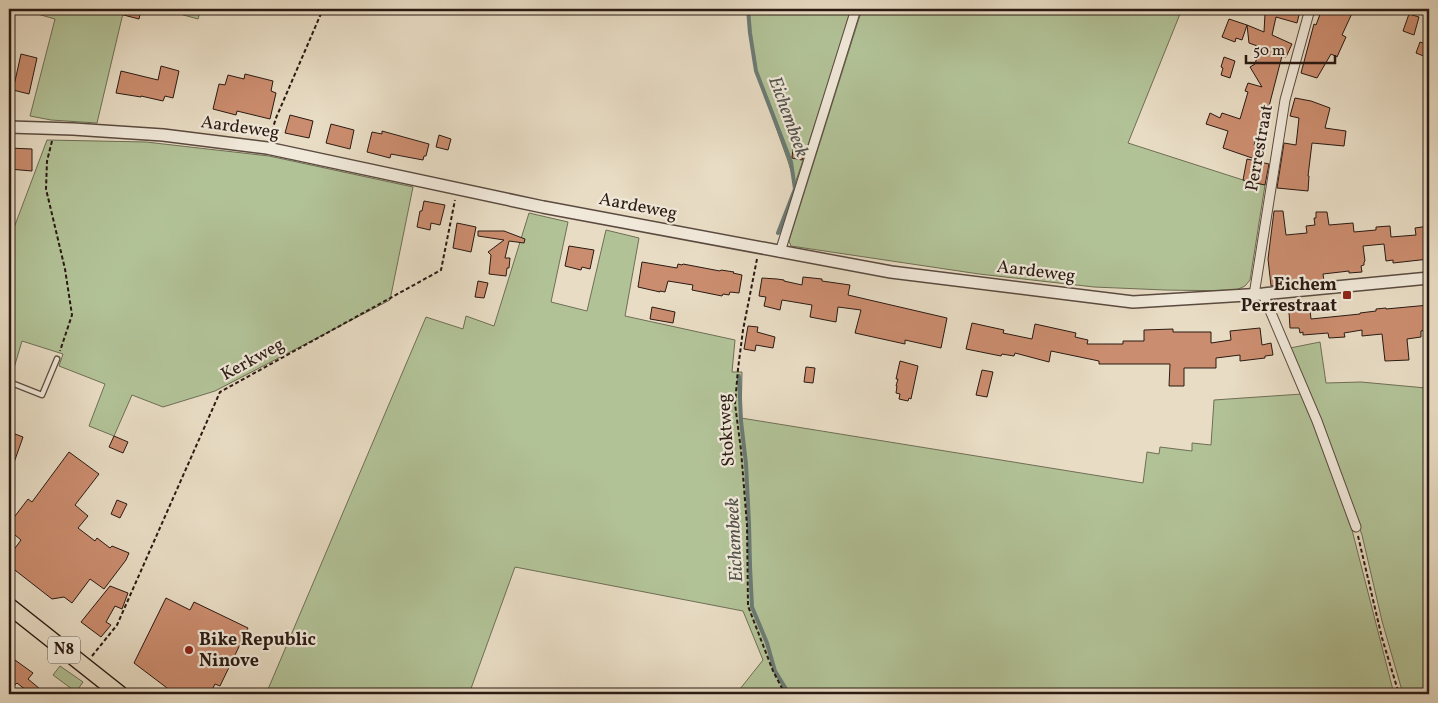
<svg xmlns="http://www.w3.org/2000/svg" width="1438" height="703" viewBox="0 0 1438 703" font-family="Vollkorn,serif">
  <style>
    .green { fill: #b2c297; stroke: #6e6e55 }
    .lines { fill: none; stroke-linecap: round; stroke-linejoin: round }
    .stream { stroke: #6b7b75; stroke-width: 4 }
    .building { fill: #cb8d6f; stroke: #2a1a13 }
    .service-casing { stroke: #5a4a3f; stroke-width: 7 }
    .minor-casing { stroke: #5a4a3f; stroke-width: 11 }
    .tertiary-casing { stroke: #5a4a3f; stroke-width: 14 }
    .primary-casing { stroke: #2a1a13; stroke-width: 18 }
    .path { stroke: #2a1a13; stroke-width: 2; stroke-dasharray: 4 2.5; stroke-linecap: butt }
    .service { stroke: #f0e8d9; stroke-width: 4.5 }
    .minor { stroke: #f0e8d9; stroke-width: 9 }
    .tertiary { stroke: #f0e8d9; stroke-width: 11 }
    .primary { stroke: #e8dcc4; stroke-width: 15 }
    .poi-dot { fill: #8f2418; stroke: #f0e8d9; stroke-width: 2 }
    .labels { text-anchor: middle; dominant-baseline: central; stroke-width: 4.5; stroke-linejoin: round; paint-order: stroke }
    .shield { fill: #f0e8d9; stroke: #65584e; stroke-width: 1 }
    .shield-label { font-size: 16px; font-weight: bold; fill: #2a1a13 }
    .street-label { font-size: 18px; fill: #2a1a13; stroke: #f0e8d9 }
    .poi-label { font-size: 18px; font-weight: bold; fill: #2a1a13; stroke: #f0e8d9; text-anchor: end }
    .water-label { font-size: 19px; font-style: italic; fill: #50524c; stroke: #f0e8d9 }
  </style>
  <rect width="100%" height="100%" fill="#e8dcc4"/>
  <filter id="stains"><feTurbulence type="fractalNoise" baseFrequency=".004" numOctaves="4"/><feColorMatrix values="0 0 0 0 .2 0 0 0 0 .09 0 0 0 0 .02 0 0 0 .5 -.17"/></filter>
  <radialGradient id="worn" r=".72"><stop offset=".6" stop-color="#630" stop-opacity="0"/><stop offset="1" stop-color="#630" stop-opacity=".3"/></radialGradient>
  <!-- green -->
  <g class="green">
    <polygon points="20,9 124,9 97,123 51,120 30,116 55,19"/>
    <polygon points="170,9 201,9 198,19 169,11"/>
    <polygon points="748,9 853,9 795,184 788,161 756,71 750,33"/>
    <polygon points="862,9 1182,9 1128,143 1243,180 1265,185 1250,280 1245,286 1234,291 1165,290 1094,287 979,274 791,246 789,241"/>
    <polygon points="47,140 146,142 269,156 413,187 390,300 215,391 163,407 132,395 114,436 89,426 105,384 59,366 63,354 22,341 14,368 9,366 9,241"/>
    <polygon points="529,213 568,222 551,302 587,311 606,230 639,238 625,316 735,340 732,372 742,372 741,418 1143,483 1147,452 1159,454 1160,447 1192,451 1192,443 1211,445 1214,400 1302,394 1332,471 1351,526 1394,694 736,694 763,660 743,611 515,567 469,694 266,694 426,317 463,329 466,316 494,326"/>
    <polygon points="1320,342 1326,383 1361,382 1426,388 1429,376 1429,694 1403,694 1382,621 1362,535 1324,431 1290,348"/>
    <polygon points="60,666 83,682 76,692 53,675"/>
  </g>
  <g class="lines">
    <!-- stream -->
    <g class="stream">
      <polyline points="748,9 750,33 756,71 791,162 795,189 778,233"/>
      <polyline points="739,376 741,421 746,464 749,523 750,566 752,607 767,643 775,671 789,694"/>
    </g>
  </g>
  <!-- building -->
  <g class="building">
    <polygon points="112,9 141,9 139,19 112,12"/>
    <polygon points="1256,9 1290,9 1300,11 1297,23 1276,17 1272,35 1292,44 1286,57 1282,56 1267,114 1263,126 1260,125 1254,145 1259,147 1255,159 1223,148 1228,131 1206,124 1210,113 1220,118 1222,113 1240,119 1248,92 1245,91 1248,83 1262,87 1250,67 1255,64 1260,47 1249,43 1247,25 1264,32 1265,14 1255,12"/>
    <polygon points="1322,9 1354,9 1342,35 1346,37 1337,57 1331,54 1317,78 1301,73 1314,24 1316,25"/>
    <polygon points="1409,14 1419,17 1414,35 1403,31"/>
    <polygon points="1229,19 1247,25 1242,40 1236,38 1235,42 1222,37"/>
    <polygon points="1420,42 1429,45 1426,57 1416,53"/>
    <polygon points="21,54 37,58 29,94 13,90"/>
    <polygon points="1224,57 1235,61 1230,78 1221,75 1223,68 1221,67"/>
    <polygon points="161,66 179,71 173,98 165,96 163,101 141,96 141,97 116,93 121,71 158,80"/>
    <polygon points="245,74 273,81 271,91 276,93 270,119 237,111 236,115 213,109 219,84 225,85 228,75 244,79"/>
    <polygon points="1295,98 1311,101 1330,108 1325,128 1346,131 1344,146 1312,143 1308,176 1309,176 1308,191 1277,188 1284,143 1296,145 1299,118 1290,116"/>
    <polygon points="290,115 313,121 309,138 285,133"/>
    <polygon points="331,124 354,130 350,149 326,143"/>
    <polygon points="382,131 429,144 426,156 424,156 423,160 391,154 390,158 367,152 372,132 382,134"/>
    <polygon points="439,135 451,139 448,150 436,147"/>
    <polygon points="9,148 32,149 32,171 9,169"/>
    <polygon points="793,148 805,152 802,160 792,158"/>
    <polygon points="1247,159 1269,164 1265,185 1243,180"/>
    <polygon points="424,201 445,205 440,225 431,223 430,230 417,227 420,211 422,211"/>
    <polygon points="1274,211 1283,211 1286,235 1307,233 1306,226 1315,225 1314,218 1316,218 1316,212 1327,212 1329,225 1353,223 1354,232 1376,230 1376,227 1390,226 1391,237 1416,235 1415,228 1429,226 1429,259 1393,263 1393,260 1386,261 1384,244 1363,246 1365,261 1364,262 1364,265 1361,266 1362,272 1349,273 1349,271 1323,274 1324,281 1271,286 1268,259"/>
    <polygon points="457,223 476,227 471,252 453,248"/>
    <polygon points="478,231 504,231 525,239 524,243 509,241 505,258 510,258 509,268 507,268 506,276 489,274 491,255 488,252 504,240 478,236"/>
    <polygon points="569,246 594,250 590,269 582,267 581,270 565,266"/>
    <polygon points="642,262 677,268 678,264 682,265 683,264 720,271 721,270 734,272 733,273 742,275 739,293 730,292 729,295 723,294 722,296 692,290 693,285 668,281 665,292 660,291 660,292 638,287"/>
    <polygon points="803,277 822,279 822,281 850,285 848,295 947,318 941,348 905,340 905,344 855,333 861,310 838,307 836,322 810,317 812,305 782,300 780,310 764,306 766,297 759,296 762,278 777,279 784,280 784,281 802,285"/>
    <polygon points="478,281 488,283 484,298 475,297"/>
    <polygon points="1429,305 1429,329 1421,331 1421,337 1407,339 1409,360 1385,361 1382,334 1362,336 1362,330 1344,333 1345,337 1329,338 1328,333 1303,335 1303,332 1300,333 1299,328 1290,328 1289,312 1310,310 1311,319 1360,314 1360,313 1376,311 1376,309 1386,308 1386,309"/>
    <polygon points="652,307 675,312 673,323 650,319"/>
    <polygon points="972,323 1004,330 1003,333 1032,339 1035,324 1076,333 1075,337 1088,340 1087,344 1123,344 1123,341 1144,341 1144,330 1173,329 1173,332 1211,332 1211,343 1231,340 1230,331 1260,328 1262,345 1271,343 1273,355 1265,356 1265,358 1240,361 1240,355 1216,358 1216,368 1184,368 1184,386 1169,386 1170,364 1099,364 1099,361 1051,351 1049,362 1015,353 1014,356 1002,354 1001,356 966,349"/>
    <polygon points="748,326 758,327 757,332 775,337 773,348 756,345 755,351 744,349"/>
    <polygon points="900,361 918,366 911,399 909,398 908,401 899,399 900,394 896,393 897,386 896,386 898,379 896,379"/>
    <polygon points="806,367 815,368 813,383 804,382"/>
    <polygon points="982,370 993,372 987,397 976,395"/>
    <polygon points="15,434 23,437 10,474 9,448"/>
    <polygon points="114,436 128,442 123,453 109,447"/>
    <polygon points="69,452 99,474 75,505 88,516 78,528 95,541 97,538 110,548 112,546 129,553 126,560 104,589 90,579 72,603 64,597 52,599 11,567 10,555 21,540 9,530 9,524 28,499 32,502"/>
    <polygon points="117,500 127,504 120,518 111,514"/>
    <polygon points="110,586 128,593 122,609 115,606 106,622 111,625 101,637 81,622"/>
    <polygon points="166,598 190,610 194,602 248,628 220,686 215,684 210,694 175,694 134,663"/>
    <polygon points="15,660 33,673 28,679 46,694 31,694 17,683 15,685 9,681 9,669"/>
  </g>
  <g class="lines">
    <defs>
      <polyline id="service" points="9,382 42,395 57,359"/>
      <g id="minor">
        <polyline points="780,252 856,9"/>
        <polyline points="1263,294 1317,421 1356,527"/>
        <polyline points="1254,295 1285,100 1310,9"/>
      </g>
      <polyline id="tertiary" points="9,127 73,129 163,135 267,148 543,207 891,272 1133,302 1263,294 1429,278"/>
      <polyline id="primary" points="9,606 120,694"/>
    </defs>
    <!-- service casing -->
    <use href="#service" class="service-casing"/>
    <!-- minor casing -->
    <use href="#minor" class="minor-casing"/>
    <!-- tertiary casing -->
    <use href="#tertiary" class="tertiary-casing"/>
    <!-- primary casing -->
    <use href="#primary" class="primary-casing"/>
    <!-- path -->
    <g class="path">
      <polyline points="270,137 276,118 323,9"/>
      <polyline points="52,141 47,161 46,189 65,269 72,315 60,351"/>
      <polyline points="757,259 743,330 738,369 735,404 741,450 747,525 748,606 773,671 785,694"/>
      <polyline points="1358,536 1382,638 1399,694"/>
      <polyline points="92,656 117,625 220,392 441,270 455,200"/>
    </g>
    <!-- service -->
    <use href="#service" class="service"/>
    <!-- minor -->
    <use href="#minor" class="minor"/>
    <!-- tertiary -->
    <use href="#tertiary" class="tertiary"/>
    <!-- primary -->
    <use href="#primary" class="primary"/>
  </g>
  <!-- markers -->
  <g class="poi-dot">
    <rect x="1342" y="290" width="10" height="10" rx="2.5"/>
    <circle cx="189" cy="650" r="5"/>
  </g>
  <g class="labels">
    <!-- shield labels -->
    <rect class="shield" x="48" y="636.5" width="32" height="27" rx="4"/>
    <g class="shield-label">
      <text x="64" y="650">N8</text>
    </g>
    <!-- street labels -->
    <g class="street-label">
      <text transform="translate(240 128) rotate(8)">Aardeweg</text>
      <text transform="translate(1260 148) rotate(-80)">Perrestraat</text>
      <text transform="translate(638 207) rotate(11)">Aardeweg</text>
      <text transform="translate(1036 272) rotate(7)">Aardeweg</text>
      <text transform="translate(253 360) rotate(-29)">Kerkweg</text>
      <text transform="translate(727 430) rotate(-94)">Stoktweg</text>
    </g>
    <!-- poi labels -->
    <g class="poi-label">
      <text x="1337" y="285">Eichem<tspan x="1337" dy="21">Perrestraat</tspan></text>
      <text x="199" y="640" text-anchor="start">Bike Republic<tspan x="199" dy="21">Ninove</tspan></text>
    </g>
    <!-- water labels -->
    <g class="water-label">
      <text transform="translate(788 117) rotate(70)">Eichembeek</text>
      <text transform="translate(735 540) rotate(-93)">Eichembeek</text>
    </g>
  </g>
  <!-- margin -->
  <rect width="1438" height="703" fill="none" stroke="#e8dcc4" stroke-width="30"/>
  <rect x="10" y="10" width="1418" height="683" fill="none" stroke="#2a1a13" stroke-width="2.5"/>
  <rect x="15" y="15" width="1408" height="673" fill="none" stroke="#2a1a13"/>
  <!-- scale -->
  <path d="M1246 55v8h89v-8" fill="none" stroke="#2a1a13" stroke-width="2.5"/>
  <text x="1253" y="55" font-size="15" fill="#2a1a13" stroke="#f0e8d9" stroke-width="4" paint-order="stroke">50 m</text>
  <rect width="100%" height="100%" filter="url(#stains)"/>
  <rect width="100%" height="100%" fill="url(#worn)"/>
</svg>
